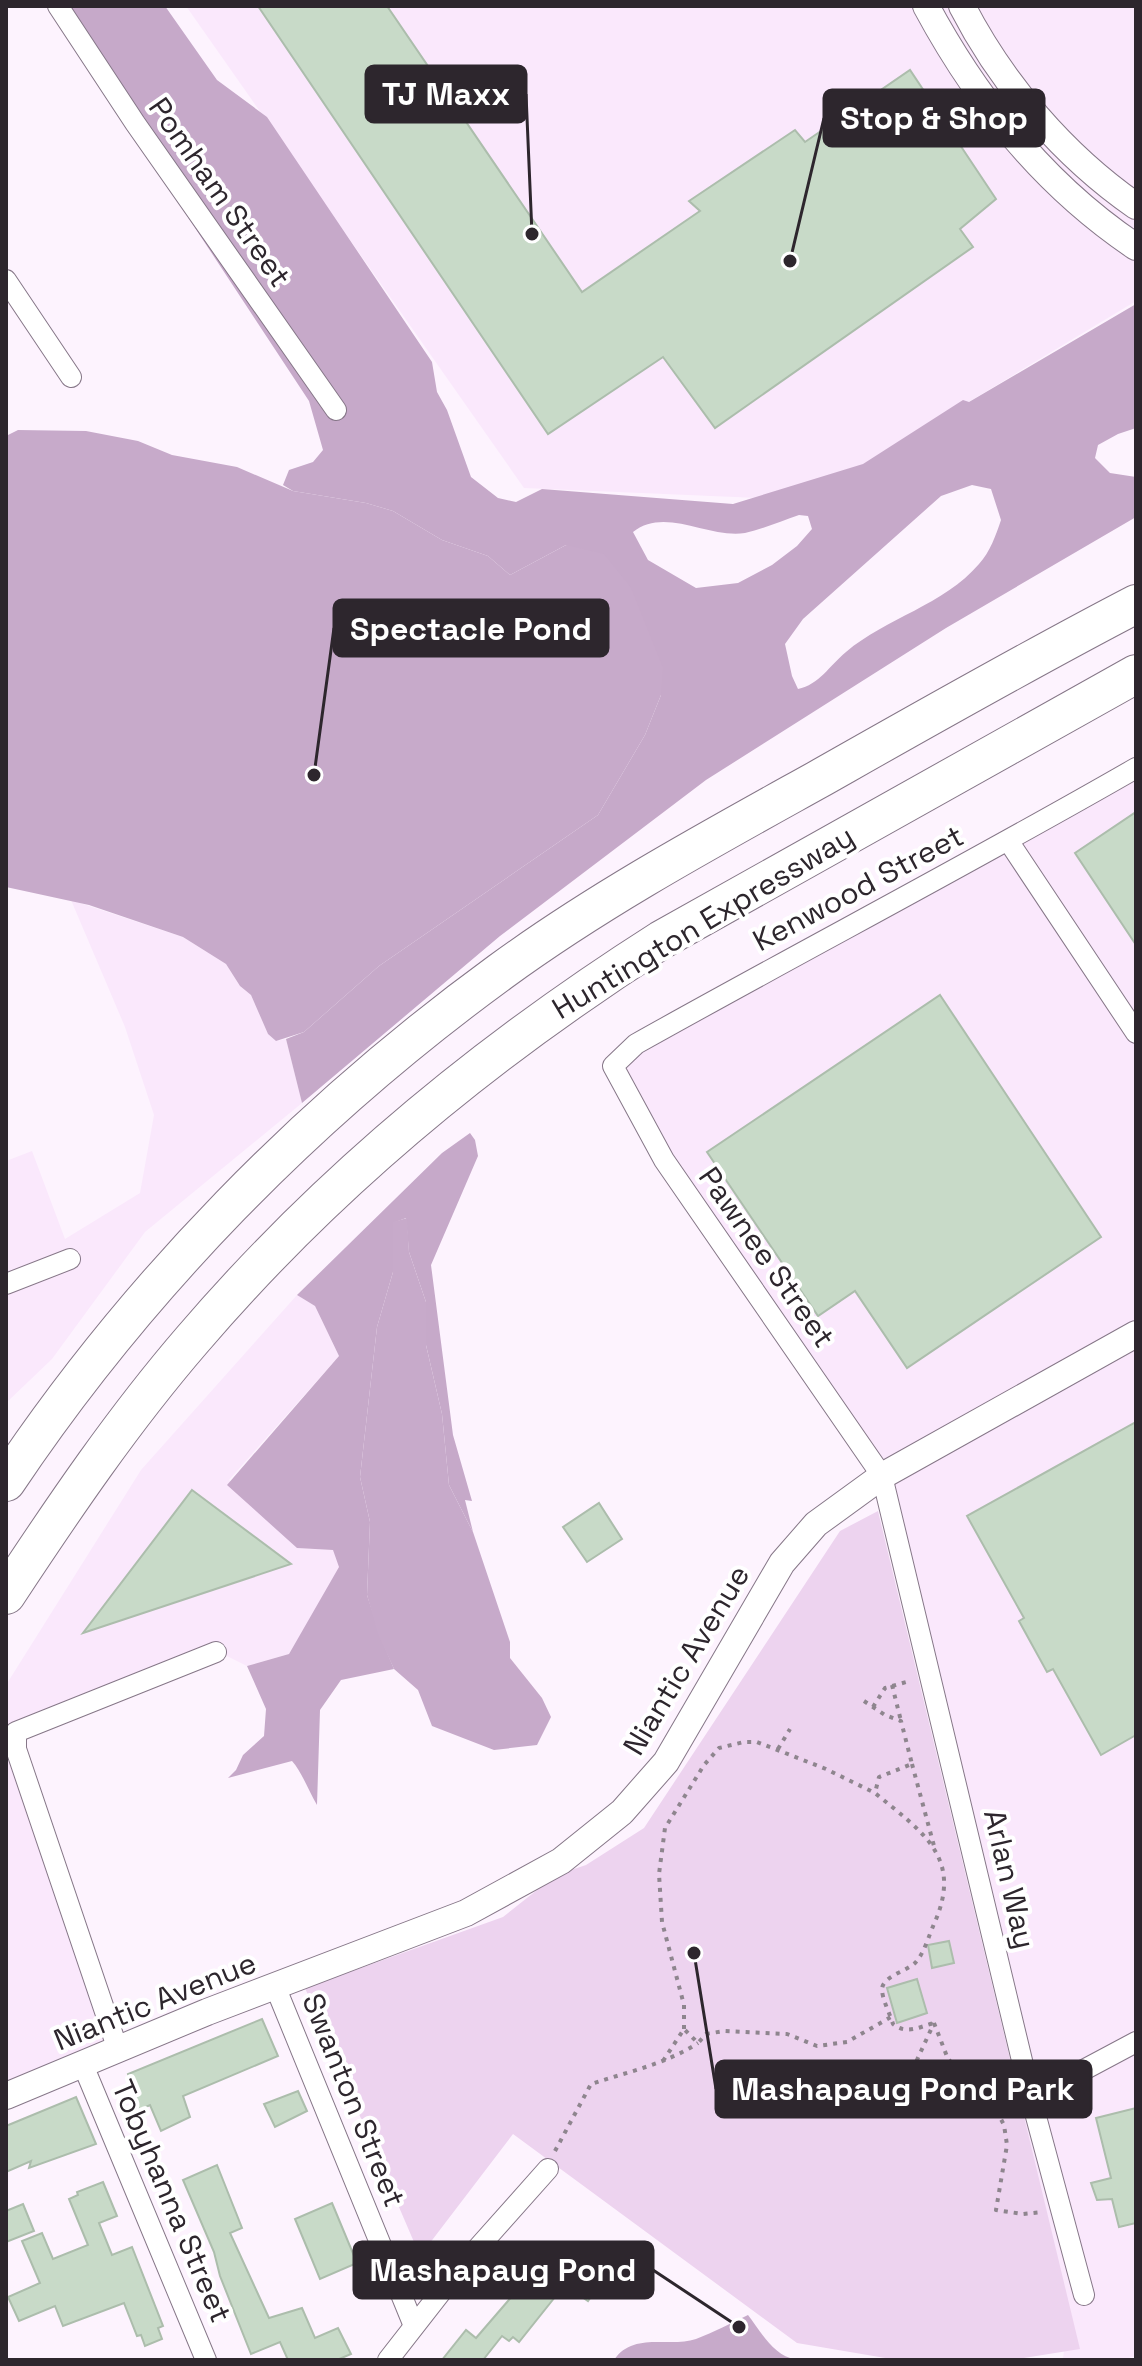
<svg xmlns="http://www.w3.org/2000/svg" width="1142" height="2366" viewBox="0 0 1142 2366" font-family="'Space Grotesk',sans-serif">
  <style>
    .built { fill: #fae8fc }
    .green { fill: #edd3ef }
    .forest { fill: #c6a9c9; fill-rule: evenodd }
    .water { fill: #c7aaca }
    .building { fill: #c8dac8; stroke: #acbdac; stroke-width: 2 }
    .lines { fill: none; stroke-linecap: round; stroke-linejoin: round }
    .minor-casing { stroke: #867788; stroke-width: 22 }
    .tertiary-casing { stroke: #867788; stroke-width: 28 }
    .motorway-casing { stroke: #867788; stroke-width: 40 }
    .path { stroke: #8e858e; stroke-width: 4; stroke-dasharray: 4 6; stroke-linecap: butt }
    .minor { stroke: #fff; stroke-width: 20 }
    .tertiary { stroke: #fff; stroke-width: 26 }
    .motorway { stroke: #fff; stroke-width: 38 }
    .labels { text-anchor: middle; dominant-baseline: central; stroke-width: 8; stroke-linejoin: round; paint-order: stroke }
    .street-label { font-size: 30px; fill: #2d262d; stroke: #fff }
    .leader { fill: none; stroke: #2d262d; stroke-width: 3 }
    .callout-dot { fill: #2d262d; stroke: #fff; stroke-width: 3 }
    .callout { fill: #2d262d; stroke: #2d262d; stroke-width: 3 }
    .callout-label { font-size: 32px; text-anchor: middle; font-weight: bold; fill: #fff }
  </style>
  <rect width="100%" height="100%" fill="#fdf3fe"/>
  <!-- built -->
  <g class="built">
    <polygon points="186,6 1136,6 1136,301 806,500 524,488"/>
    <polygon points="1136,771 1136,2356 1121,2360 1089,2360 1063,2358 1068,2324 1016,2131 1033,2095 886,1481 632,1101 621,1057"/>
    <polygon points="71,900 183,937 226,964 240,986 251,995 268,1034 276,1041 286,1039 302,1103 145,1232 52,1359 6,1403 6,1161 32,1151 65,1239 140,1193 154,1115 125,1027"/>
    <polygon points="297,1295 315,1306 339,1356 229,1480 297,1548 334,1550 340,1567 289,1654 247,1666 223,1654 16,1732 124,2048 6,2097 6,1685 141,1470"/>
  </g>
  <!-- green -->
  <polygon class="green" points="878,1511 1080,2349 1011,2360 897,2360 797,2343 513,2134 420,2256 305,1988 503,1917 556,1875 586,1865 644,1828 840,1531"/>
  <!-- forest -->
  <g class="forest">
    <path d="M49 6H165L217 80 267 117 432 362 437 392 447 410 471 477 498 498 516 502 542 489 733 504 863 464 963 400 969 402 1136 304V428L1118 434 1098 445 1095 458 1110 473 1136 477V517L946 628 706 780 500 936 302 1103 286 1039 304 1032 379 966 598 815 645 735 661 695 566 545 510 575 488 556 442 540 393 511 366 503 293 491 283 485 289 470 313 462 323 450 309 401ZM972 485 991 489 1001 520C996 535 990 552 979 564 944 605 886 618 846 652 830 665 819 685 798 689L792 676 785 644 803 619 941 496ZM799 515 808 516 812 529 797 546 772 565 738 583 696 588 648 560 633 532C665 506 709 539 745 533 763 529 781 521 799 515Z"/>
    <path d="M470 1133 475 1140 478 1156 431 1265 453 1435 472 1501 465 1500 473 1532 449 1485 442 1414 426 1345V1302L409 1252 406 1218 393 1223V1272L377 1327 360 1477 370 1522 367 1595 381 1638 394 1669 341 1680 320 1710 317 1805C309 1792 302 1772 292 1761L228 1778 236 1770 243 1755 264 1736 266 1709 247 1666 289 1654 339 1567 333 1550 297 1548 227 1485 339 1356 315 1306 297 1295 442 1153Z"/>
  </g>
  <!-- water -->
  <g class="water">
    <polygon points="18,430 86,431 138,441 172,455 237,467 293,491 366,503 393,511 442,540 488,556 510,575 566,545 604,554 631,588 663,668 661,695 645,735 598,815 379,966 304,1032 276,1041 268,1034 251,995 240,986 226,964 183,937 89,905 6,887 6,436"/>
    <polygon points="407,1218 409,1252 426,1302 426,1345 442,1414 449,1485 473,1532 510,1642 510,1658 542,1698 551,1717 537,1745 494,1750 432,1726 418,1690 394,1669 378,1634 367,1595 370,1522 360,1477 377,1327 393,1272 393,1222"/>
    <path d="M748 2315C759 2329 774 2357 795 2359 806 2360 816 2357 827 2360H614C633 2331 670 2348 696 2339 714 2332 731 2323 748 2315Z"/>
  </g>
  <!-- building -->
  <g class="building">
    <polygon points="258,6 387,6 582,292 700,211 689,201 795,130 805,142 910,70 996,199 960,229 973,247 715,428 663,357 548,434"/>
    <polygon points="1136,812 1136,945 1075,853"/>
    <polygon points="940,995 1101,1237 907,1368 855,1291 818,1316 707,1152"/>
    <polygon points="1136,1422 1136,1735 1101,1755 1053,1669 1047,1672 1019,1621 1024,1618 967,1516"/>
    <polygon points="192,1490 291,1564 83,1633"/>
    <polygon points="599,1503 622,1539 587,1562 563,1527"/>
    <polygon points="949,1941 954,1963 932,1968 928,1945"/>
    <polygon points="917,1979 927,2013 897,2023 887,1988"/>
    <polygon points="262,2019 278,2056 183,2096 190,2117 161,2131 150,2105 139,2110 128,2074"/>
    <polygon points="298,2091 307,2111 275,2127 264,2104"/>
    <polygon points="76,2097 96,2144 29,2168 31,2161 6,2172 6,2126"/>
    <polygon points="1136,2108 1136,2223 1119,2227 1112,2199 1097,2200 1091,2183 1111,2178 1096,2118"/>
    <polygon points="217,2165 242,2228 230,2233 269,2318 302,2308 315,2338 338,2328 351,2354 337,2360 288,2360 280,2342 251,2354 220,2276 214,2252 183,2180"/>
    <polygon points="103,2182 117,2216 99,2223 112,2255 132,2247 163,2326 158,2328 162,2339 145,2346 141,2335 137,2336 124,2303 63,2326 55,2306 19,2321 8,2297 40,2283 22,2241 42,2233 53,2259 88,2245 69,2199 78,2195 77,2192"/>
    <polygon points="332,2203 357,2263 320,2279 295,2219"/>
    <polygon points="23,2204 34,2231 6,2242 6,2211"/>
    <polygon points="581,2255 607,2273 588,2301 562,2283"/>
    <polygon points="533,2272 559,2292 519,2342 513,2337 509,2341 502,2336 483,2360 442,2360 466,2330 476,2338"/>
  </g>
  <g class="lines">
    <defs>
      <g id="minor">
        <polyline points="58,6 135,123 336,410"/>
        <polyline points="6,280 71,377"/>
        <polyline points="1009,842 1136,1033"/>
        <polyline points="6,1284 70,1259"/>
        <polyline points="275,1986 414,2326"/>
        <polyline points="118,2050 16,1749 16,1732 216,1652"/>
        <polyline points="83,2065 206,2360"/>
        <polyline points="1031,2098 1136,2042"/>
        <path d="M1084 2295 1031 2098 882 1476 664 1160 613 1066 636 1044C802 951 971 863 1136 768"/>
        <polyline points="388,2360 459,2269 548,2169"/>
      </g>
      <g id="tertiary">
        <path d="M926 6C977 101 1045 186 1136 247"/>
        <path d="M962 6C1002 84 1064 156 1136 206"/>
        <polyline points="6,2096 207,2012 466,1913 561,1861 622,1812 666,1762 782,1563 816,1524 882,1476 1136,1334"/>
      </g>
      <g id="motorway">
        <path d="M6 1482C138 1285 308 1112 500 972 600 899 709 840 817 780 923 720 1028 660 1136 604"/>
        <path d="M6 1595C64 1507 123 1420 192 1340 327 1182 485 1052 661 940L1136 674"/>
      </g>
    </defs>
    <!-- minor casing -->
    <use href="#minor" class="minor-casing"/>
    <!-- tertiary casing -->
    <use href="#tertiary" class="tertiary-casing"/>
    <!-- motorway casing -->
    <use href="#motorway" class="motorway-casing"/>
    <!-- path -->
    <g class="path">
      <polyline points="892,1685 901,1721"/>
      <path d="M864 1701 885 1715 901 1721 912 1764 879 1777 875 1793C922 1832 964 1857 934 1924 929 1935 924 1954 915 1963 907 1971 883 1976 882 1989 882 1999 890 2014 893 2024 906 2035 919 2027 934 2023"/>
      <polyline points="873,1707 885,1688 910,1681"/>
      <polyline points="778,1749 790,1729"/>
      <polyline points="912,1764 934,1846"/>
      <polyline points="934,2023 948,2059 993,2104 1004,2125 1007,2145 996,2210 1023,2214 1042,2212"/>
      <polyline points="684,2029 684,2005 662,1922 659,1874 665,1828 704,1765 719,1748 744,1742 757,1742 826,1769 875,1793"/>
      <polyline points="663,2061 684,2029 698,2043 706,2034 724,2031 787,2034 817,2046 847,2042 891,2017"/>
      <polyline points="904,2088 934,2023"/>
      <path d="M555 2151 591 2084C627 2072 666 2064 698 2043"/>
    </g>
    <!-- minor -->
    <use href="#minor" class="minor"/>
    <!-- tertiary -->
    <use href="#tertiary" class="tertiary"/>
    <!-- motorway -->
    <use href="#motorway" class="motorway"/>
  </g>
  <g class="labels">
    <!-- street labels -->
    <g class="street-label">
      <text transform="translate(220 192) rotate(55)">Pomham Street</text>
      <text transform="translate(858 888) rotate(-28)">Kenwood Street</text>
      <text transform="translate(703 922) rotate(-31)">Huntington Expressway</text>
      <text transform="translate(767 1257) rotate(55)">Pawnee Street</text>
      <text transform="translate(686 1660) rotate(-59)">Niantic Avenue</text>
      <text transform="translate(1010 1879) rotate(77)">Arlan Way</text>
      <text transform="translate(155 2001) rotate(-22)">Niantic Avenue</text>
      <text transform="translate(354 2100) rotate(68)">Swanton Street</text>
      <text transform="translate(172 2201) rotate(67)">Tobyhanna Street</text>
    </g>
  </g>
  <!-- callouts -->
  <path class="leader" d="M532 234L526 94M790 261L824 118M314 775L334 628M694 1953L716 2089M739 2327L653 2270"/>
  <g class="callout-dot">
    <circle cx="532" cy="234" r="8"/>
    <circle cx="790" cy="261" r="8"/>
    <circle cx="314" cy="775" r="8"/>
    <circle cx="694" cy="1953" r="8"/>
    <circle cx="739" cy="2327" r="8"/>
  </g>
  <g class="callout">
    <rect x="366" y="66" width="160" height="56" rx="8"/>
    <rect x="824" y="90" width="220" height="56" rx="8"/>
    <rect x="334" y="600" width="274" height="56" rx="8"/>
    <rect x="716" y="2061" width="375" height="56" rx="8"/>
    <rect x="354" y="2242" width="299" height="56" rx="8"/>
  </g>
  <g class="callout-label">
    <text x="446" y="105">TJ Maxx</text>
    <text x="934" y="129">Stop &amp; Shop</text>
    <text x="471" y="640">Spectacle Pond</text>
    <text x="903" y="2100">Mashapaug Pond Park</text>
    <text x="503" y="2281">Mashapaug Pond</text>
  </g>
  <!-- border -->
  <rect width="1142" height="2366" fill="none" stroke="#2d262d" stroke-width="16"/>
</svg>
